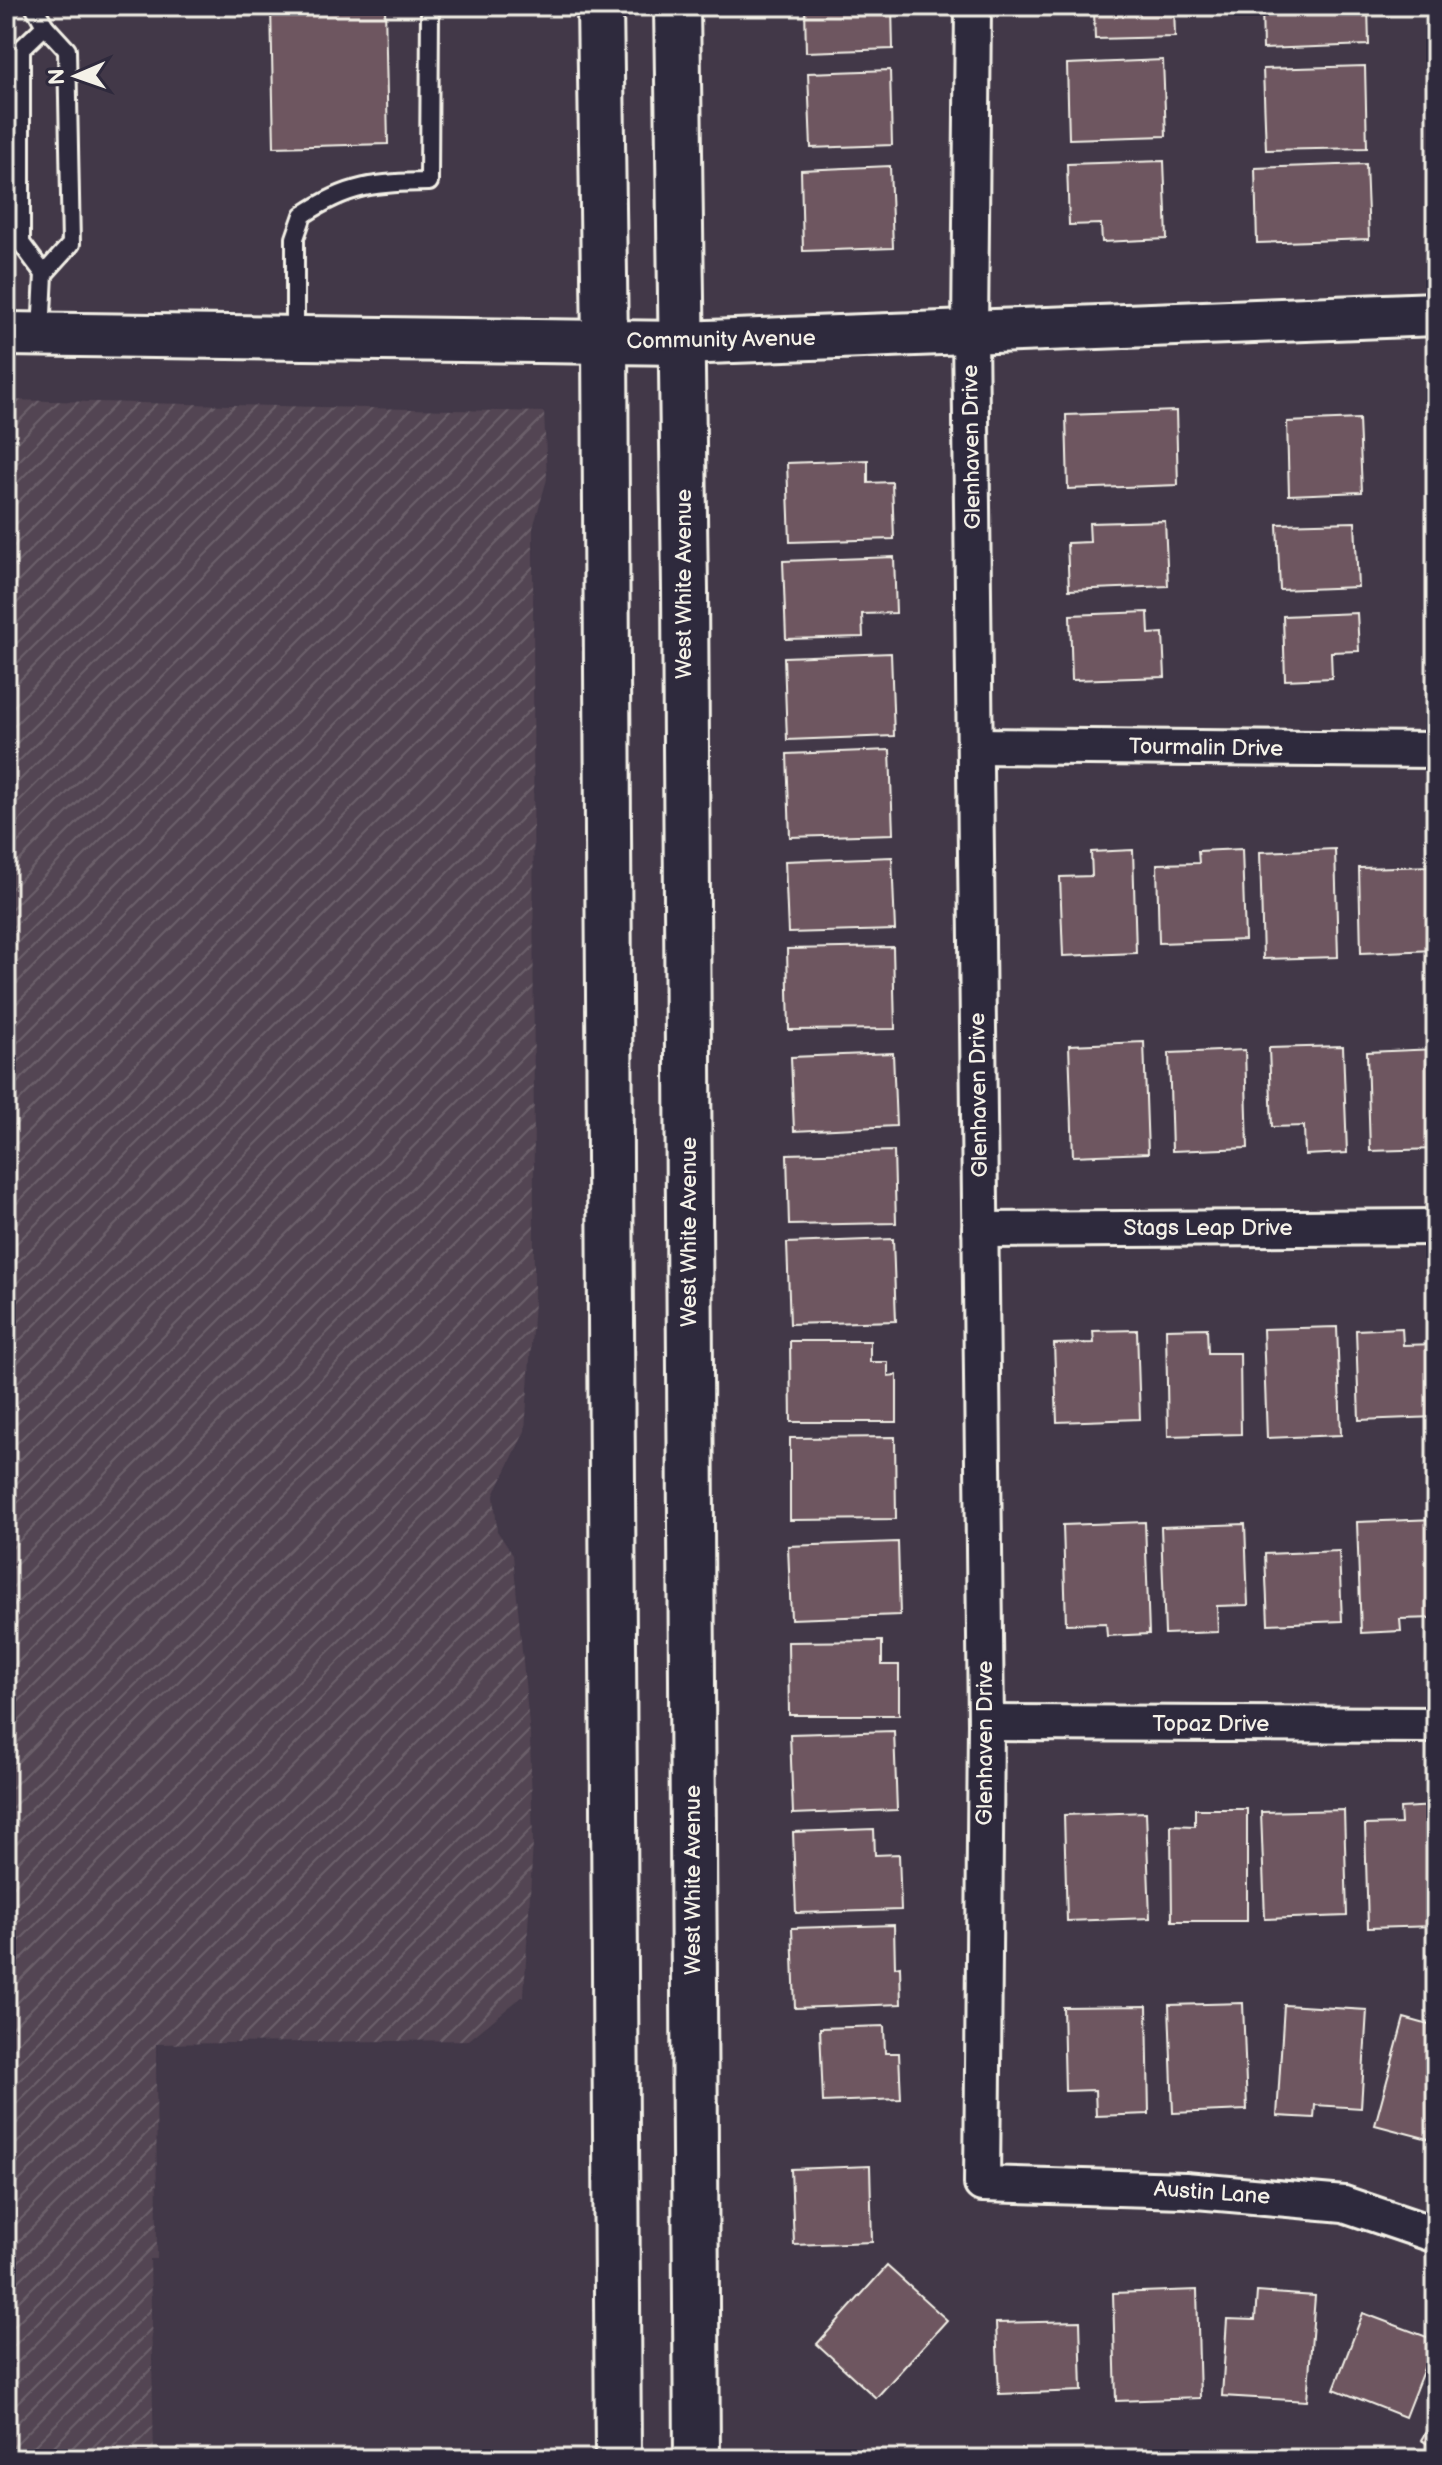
<svg xmlns="http://www.w3.org/2000/svg" width="1442" height="2465" viewBox="0 0 1442 2465" font-family="'Balsamiq Sans',sans-serif">
  <style>
    .industrial { fill: url(#industrial-furrows) }
    .building { fill: #6e5760; stroke: #f4f1e8; stroke-width: 2 }
    .lines { fill: none; stroke-linecap: round; stroke-linejoin: round }
    .service-casing { stroke: #f4f1e8; stroke-width: 22 }
    .minor-casing { stroke: #f4f1e8; stroke-width: 40 }
    .tertiary-casing { stroke: #f4f1e8; stroke-width: 48 }
    .secondary-casing { stroke: #f4f1e8; stroke-width: 50 }
    .service { stroke: #2f2a3d; stroke-width: 16 }
    .minor { stroke: #2f2a3d; stroke-width: 34 }
    .tertiary { stroke: #2f2a3d; stroke-width: 42 }
    .secondary { stroke: #2f2a3d; stroke-width: 44 }
    .labels { text-anchor: middle; dominant-baseline: central; stroke-width: 6; stroke-linejoin: round; paint-order: stroke }
    .street-label { font-size: 22px; fill: #f4f1e8; stroke: #2f2a3d }
  </style>
  <defs>
    <pattern id="industrial-furrows" width="10" height="10" patternUnits="userSpaceOnUse" patternTransform="scale(2)"><rect width="10" height="10" fill="#524552"/><path d="M-1 1l2-2M0 10L10 0M9 11l2-2" fill="none" stroke="#6c606b"/></pattern>
  </defs>
  <rect width="100%" height="100%" fill="#423848"/>
  <filter id="ink" filterUnits="userSpaceOnUse"><feTurbulence type="fractalNoise" baseFrequency=".0125" numOctaves="2"/><feDisplacementMap in="SourceGraphic" scale="16" xChannelSelector="R" yChannelSelector="G"/><feConvolveMatrix kernelMatrix="1 2 1 2 8 2 1 2 1" color-interpolation-filters="sRGB"/></filter>
  <g filter="url(#ink)">
    <!-- industrial -->
    <polygon class="industrial" points="6,400 544,412 547,479 533,528 534,1302 525,1431 494,1495 497,1531 513,1555 530,1736 533,1843 524,1995 469,2040 156,2044 157,2259 150,2259 154,2459 6,2459"/>
    <!-- building -->
    <g class="building">
      <polygon points="271,6 385,6 388,144 274,147"/>
      <polygon points="805,6 892,6 893,49 806,52"/>
      <polygon points="1067,6 1174,6 1175,37 1095,39 1094,10 1067,11"/>
      <polygon points="1262,6 1368,6 1369,45 1263,49"/>
      <polygon points="1163,60 1166,136 1069,139 1067,64"/>
      <polygon points="1365,66 1367,148 1266,150 1263,69"/>
      <polygon points="890,70 892,145 811,148 808,73"/>
      <polygon points="1164,161 1167,239 1102,242 1101,224 1069,225 1067,164"/>
      <polygon points="1366,164 1369,239 1257,243 1255,168"/>
      <polygon points="890,166 893,248 803,251 801,170"/>
      <polygon points="1176,411 1178,485 1068,489 1066,415"/>
      <polygon points="1359,419 1362,492 1289,495 1287,422"/>
      <polygon points="868,460 868,483 892,482 894,539 790,542 787,463"/>
      <polygon points="1165,521 1168,586 1069,590 1067,543 1090,542 1089,523"/>
      <polygon points="1355,522 1358,587 1280,590 1277,524"/>
      <polygon points="894,557 896,613 862,614 863,637 786,639 783,561"/>
      <polygon points="1148,612 1149,634 1163,633 1165,677 1072,680 1070,615"/>
      <polygon points="1357,613 1359,651 1331,652 1332,678 1285,680 1283,616"/>
      <polygon points="891,653 894,736 787,740 784,657"/>
      <polygon points="890,750 893,834 790,837 787,754"/>
      <polygon points="1242,849 1245,940 1159,943 1157,864 1199,863 1198,851"/>
      <polygon points="1335,849 1338,957 1263,959 1260,852"/>
      <polygon points="1133,850 1136,953 1063,956 1060,877 1092,876 1091,852"/>
      <polygon points="892,857 895,930 788,933 785,861"/>
      <polygon points="1436,866 1436,950 1361,953 1359,868"/>
      <polygon points="893,947 895,1029 789,1030 787,949"/>
      <polygon points="1144,1042 1148,1153 1073,1156 1069,1045"/>
      <polygon points="1343,1046 1347,1153 1305,1155 1304,1126 1272,1127 1269,1048"/>
      <polygon points="1436,1049 1436,1149 1370,1151 1367,1052"/>
      <polygon points="1245,1050 1248,1148 1172,1151 1169,1053"/>
      <polygon points="893,1053 896,1126 794,1131 791,1057"/>
      <polygon points="894,1151 896,1223 789,1225 787,1154"/>
      <polygon points="893,1239 896,1321 790,1324 787,1243"/>
      <polygon points="1337,1327 1341,1435 1267,1438 1263,1329"/>
      <polygon points="1207,1328 1208,1353 1240,1353 1241,1434 1168,1436 1166,1329"/>
      <polygon points="1402,1328 1403,1345 1436,1344 1436,1417 1359,1420 1356,1330"/>
      <polygon points="1137,1330 1140,1419 1057,1422 1054,1344 1094,1343 1093,1331"/>
      <polygon points="790,1341 870,1341 870,1362 888,1362 888,1376 897,1375 897,1422 791,1422"/>
      <polygon points="895,1437 896,1519 790,1520 790,1438"/>
      <polygon points="1436,1519 1436,1618 1400,1619 1401,1631 1361,1633 1357,1522"/>
      <polygon points="1145,1522 1149,1634 1107,1636 1106,1623 1066,1624 1063,1525"/>
      <polygon points="1245,1524 1248,1605 1217,1606 1218,1632 1165,1634 1161,1527"/>
      <polygon points="898,1542 900,1615 791,1619 788,1546"/>
      <polygon points="1339,1551 1342,1621 1268,1624 1265,1554"/>
      <polygon points="882,1641 882,1665 899,1665 899,1715 789,1715 788,1642"/>
      <polygon points="894,1731 897,1810 793,1814 790,1734"/>
      <polygon points="1436,1806 1436,1926 1368,1928 1365,1825 1401,1824 1400,1808"/>
      <polygon points="1195,1809 1247,1809 1247,1921 1172,1921 1171,1825 1195,1826"/>
      <polygon points="1344,1810 1347,1916 1265,1919 1261,1812"/>
      <polygon points="1146,1812 1150,1918 1067,1921 1064,1815"/>
      <polygon points="874,1829 875,1855 899,1854 901,1910 796,1913 793,1832"/>
      <polygon points="894,1925 895,1967 900,1966 901,2004 795,2008 792,1928"/>
      <polygon points="1243,2003 1247,2110 1173,2113 1169,2005"/>
      <polygon points="1284,2005 1367,2010 1361,2108 1315,2105 1314,2118 1277,2116"/>
      <polygon points="1147,2006 1149,2114 1096,2116 1095,2090 1065,2091 1063,2007"/>
      <polygon points="1404,2018 1436,2027 1436,2141 1375,2125"/>
      <polygon points="884,2026 885,2053 899,2053 901,2099 823,2102 820,2028"/>
      <polygon points="870,2166 872,2242 794,2245 791,2169"/>
      <polygon points="887,2266 947,2320 876,2398 817,2344"/>
      <polygon points="1197,2290 1200,2398 1116,2401 1113,2293"/>
      <polygon points="1257,2292 1315,2296 1307,2401 1222,2396 1227,2319 1255,2320"/>
      <polygon points="1363,2313 1435,2340 1405,2417 1334,2389"/>
      <polygon points="1080,2321 1082,2391 999,2394 996,2323"/>
      <polygon points="1436,2415 1436,2449 1421,2440"/>
    </g>
    <g class="lines">
      <defs>
        <g id="service">
          <polyline points="34,6 45,26"/>
          <polyline points="41,333 44,274 71,244 67,50 45,26 21,49 21,243 44,274"/>
          <path d="M295 336V238L303 215C349 184 376 183 429 182L430 6"/>
        </g>
        <g id="minor">
          <polyline points="973,6 970,332 986,1723 982,2184 1185,2190 1344,2204 1436,2235"/>
          <polyline points="975,746 1436,750"/>
          <polyline points="980,1230 1436,1227"/>
          <polyline points="986,1723 1436,1725"/>
        </g>
        <polyline id="tertiary" points="6,334 682,343 1436,314"/>
        <g id="secondary">
          <polyline points="600,6 605,342 618,2459"/>
          <polyline points="677,6 685,589 697,2459"/>
        </g>
      </defs>
      <!-- service casing -->
      <use href="#service" class="service-casing"/>
      <!-- minor casing -->
      <use href="#minor" class="minor-casing"/>
      <!-- tertiary casing -->
      <use href="#tertiary" class="tertiary-casing"/>
      <!-- secondary casing -->
      <use href="#secondary" class="secondary-casing"/>
      <!-- service -->
      <use href="#service" class="service"/>
      <!-- minor -->
      <use href="#minor" class="minor"/>
      <!-- tertiary -->
      <use href="#tertiary" class="tertiary"/>
      <!-- secondary -->
      <use href="#secondary" class="secondary"/>
    </g>
  </g>
  <g class="labels">
    <!-- street labels -->
    <g class="street-label">
      <text transform="translate(721 340) rotate(-1)">Community Avenue</text>
      <text transform="translate(972 447) rotate(-91)">Glenhaven Drive</text>
      <text transform="translate(684 584) rotate(-90)">West White Avenue</text>
      <text transform="translate(1206 748) rotate(1)">Tourmalin Drive</text>
      <text transform="translate(979 1095) rotate(-91)">Glenhaven Drive</text>
      <text x="1208" y="1228">Stags Leap Drive</text>
      <text transform="translate(689 1232) rotate(-90)">West White Avenue</text>
      <text x="1211" y="1724">Topaz Drive</text>
      <text transform="translate(985 1743) rotate(-90)">Glenhaven Drive</text>
      <text transform="translate(693 1880) rotate(-90)">West White Avenue</text>
      <text transform="translate(1212 2193) rotate(4)">Austin Lane</text>
    </g>
  </g>
  <!-- margin -->
  <rect width="1442" height="2465" fill="none" stroke="#2f2a3d" stroke-width="32"/>
  <rect x="16" y="16" width="1410" height="2433" fill="none" stroke="#f4f1e8" stroke-width="3" filter="url(#ink)"/>
  <!-- north arrow -->
  <g transform="translate(76 76) rotate(268)" stroke="#2f2a3d" stroke-width="6" paint-order="stroke">
  <path d="M0-6L14 30L0 20L-14 30Z" fill="#f4f1e8"/>
  <text y="-12" font-size="22" font-weight="bold" text-anchor="middle" fill="#f4f1e8">N</text>
  </g>
</svg>
